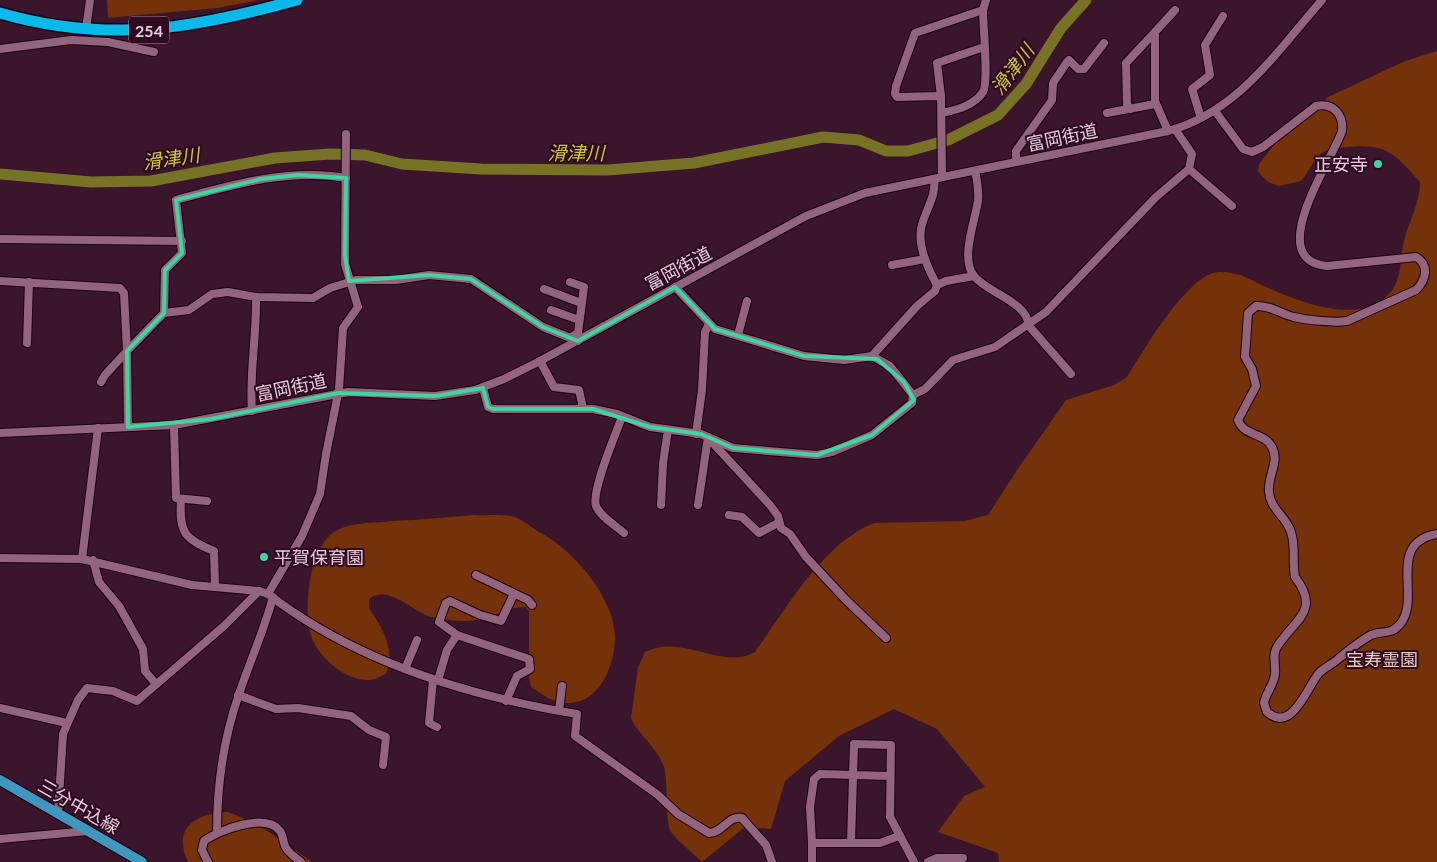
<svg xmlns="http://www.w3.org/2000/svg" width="1437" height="862" viewBox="0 0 1437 862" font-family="Lato,'Noto Sans JP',sans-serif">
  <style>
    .green { fill: #74310a }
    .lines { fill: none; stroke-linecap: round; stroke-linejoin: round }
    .river { stroke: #777226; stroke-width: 11 }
    .minor-casing { stroke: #1f0014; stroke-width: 10 }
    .major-casing { stroke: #1f0014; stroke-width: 12 }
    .highway-casing { stroke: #1f0014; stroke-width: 14 }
    .minor { stroke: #92657d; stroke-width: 8 }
    .major { stroke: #3f97be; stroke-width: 10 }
    .highway { stroke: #08b9e9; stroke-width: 11 }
    .marked { fill: none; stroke: #40d4a1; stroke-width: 4; stroke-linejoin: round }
    .poi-dot { fill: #40d4a1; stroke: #2f0b22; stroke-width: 2 }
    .labels { text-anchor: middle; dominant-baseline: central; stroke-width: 4; stroke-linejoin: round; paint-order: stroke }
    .shield { fill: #2f0b22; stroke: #b093a3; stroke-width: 1 }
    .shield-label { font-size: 16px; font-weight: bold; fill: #e7cdda }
    .street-label { font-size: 18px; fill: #e7cdda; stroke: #2f0b22 }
    .poi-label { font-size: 18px; fill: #e7cdda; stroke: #2f0b22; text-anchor: end }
    .park-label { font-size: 18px; fill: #eacdbf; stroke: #2f0b22 }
    .water-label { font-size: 19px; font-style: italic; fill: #d0c73d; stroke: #2f0b22 }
  </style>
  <rect width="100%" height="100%" fill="#3a152b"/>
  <!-- green -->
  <g class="green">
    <polygon points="107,0 258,0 217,8 108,18"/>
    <path d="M1437 51V862H999L998 853 938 832 964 796 985 787 937 729 894 709 839 736 785 781 771 829 745 827 702 862C693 853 679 842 671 832 665 825 668 780 664 767 657 747 639 736 631 718L638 667 645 652C683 633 722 671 755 652 785 610 824 542 874 523L965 521 988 515 1017 470 1066 400 1114 385 1127 377C1145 348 1180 288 1210 274 1220 270 1231 273 1241 275 1278 293 1361 335 1393 289 1402 275 1400 256 1404 241 1409 220 1420 204 1420 182 1396 155 1387 143 1348 147 1340 148 1329 148 1322 153 1312 161 1309 172 1301 181L1279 186 1268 182 1258 172 1259 164 1281 136 1328 97 1405 61Z"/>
    <path d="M473 515C485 516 499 514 511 516 521 518 532 528 541 533 573 550 616 599 615 638 615 664 600 703 569 703 555 704 543 695 531 687L529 677V612L526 607C509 607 501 614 486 618 467 623 451 621 432 617 415 614 389 583 369 599V608C382 627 396 650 386 674 381 676 375 680 368 680 344 680 315 655 310 632 304 604 309 545 337 530 353 522 375 523 393 521 419 520 446 517 473 515Z"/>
    <path d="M228 812 256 823 312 862H188C172 827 195 814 228 812Z"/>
  </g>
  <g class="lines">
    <!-- river -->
    <polyline class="river" points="0,174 91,182 151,181 275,158 330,154 365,155 402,164 481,169 608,170 694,163 823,137 859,140 886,151 908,151 948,140 998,115 1026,84 1061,28 1086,0"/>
    <defs>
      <g id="minor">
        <polyline points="86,29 90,0"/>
        <polyline points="0,49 71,40 108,42 154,52"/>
        <polyline points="941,96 937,63 984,47"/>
        <polyline points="1130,109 1127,104 1126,63 1155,32"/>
        <path d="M1215 111 1243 149 1252 152 1263 147 1316 106C1333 102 1344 115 1342 131 1333 159 1262 260 1327 266L1416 257C1430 265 1426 280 1416 290L1347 321C1335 323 1306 320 1294 317 1281 314 1270 305 1256 306L1248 313 1245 357 1252 369 1256 386 1238 420C1244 437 1264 432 1272 447 1280 462 1267 477 1269 492 1270 509 1286 516 1291 532 1296 547 1292 562 1295 577 1322 612 1293 620 1277 647 1272 654 1276 666 1275 674 1274 685 1266 692 1264 703L1267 712C1292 734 1307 687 1319 673 1324 668 1332 664 1337 660 1349 650 1358 642 1371 635 1382 630 1391 636 1401 623 1421 596 1386 543 1437 534"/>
        <path d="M942 113C956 110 974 106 983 92 989 82 983 26 983 10L986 0"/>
        <polyline points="1107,113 1155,104"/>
        <polyline points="1201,118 1192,89 1210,75 1205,45 1223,16"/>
        <polyline points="1168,131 1155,101 1155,32 1175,10"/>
        <polyline points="1016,162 1016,151 1052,100 1053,83 1067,62 1069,60 1078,69 1084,69 1104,43"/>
        <polyline points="1189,169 1232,206"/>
        <path d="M975 171C977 180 979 191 978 201 975 221 960 259 974 276 987 293 1027 301 1029 326L1071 374"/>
        <polyline points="942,177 941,96 897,97 895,94 896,86 915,33 983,10"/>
        <path d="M934 179C937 196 924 212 921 229 918 248 928 269 937 285"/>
        <polyline points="0,239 182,241"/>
        <polyline points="892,265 925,259"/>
        <polyline points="0,281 120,288 124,293 127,351 105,375 101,382"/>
        <polyline points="570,282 584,287 578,333 571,337"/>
        <polyline points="544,289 581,303"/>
        <polyline points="551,310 579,320"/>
        <path d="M164 313 165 270 182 253 176 200C231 185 288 168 346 178"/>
        <polyline points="738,335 747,301"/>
        <polyline points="27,343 29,282"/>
        <polyline points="872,356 917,306 935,291 937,285 946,281 974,276"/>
        <polyline points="540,361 554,387 579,390 583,408"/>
        <polyline points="483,388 488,407 493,409 593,409 617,414 650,427 701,434 733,448 817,455 832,452 872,435 912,403 913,395 890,366 872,356 844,360 804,356 715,329 675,287"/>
        <polyline points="913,395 925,389 953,360 995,347 1046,312 1156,197 1189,169 1192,154 1175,129"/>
        <path d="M252 411C249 372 257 336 256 297"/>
        <path d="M622 417C616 433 591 491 596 506 600 516 616 526 624 533"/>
        <polyline points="174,425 176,498 207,501"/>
        <polyline points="128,427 127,351 164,313 189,310 212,294 228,292 256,297 313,298 330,288 356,280 396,280 429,275 471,279 543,327 578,341"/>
        <path d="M0 433 174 425 348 392 435 396 475 390 504 379 540 361 806 216 865 193 1168 131C1238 112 1277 51 1322 0"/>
        <polyline points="696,434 702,390 705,332 709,324"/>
        <polyline points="711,441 770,505 778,516 781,528 790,534 806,557 846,600 886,638"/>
        <path d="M181 500C179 532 184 539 214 551L215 587"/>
        <polyline points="661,505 663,463 668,430"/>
        <polyline points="698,505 708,437"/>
        <polyline points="729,515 742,517 759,533 778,523"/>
        <path d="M0 558 82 559 192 585 259 591 268 594C356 662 468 696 577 714L575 736 658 795 678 814 709 833C723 833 728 815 742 818L766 845 772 862"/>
        <polyline points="82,559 98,428"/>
        <polyline points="93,560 99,582 119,606 143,649 145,671 156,684"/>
        <polyline points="476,575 528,600 532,605"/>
        <polyline points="268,594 302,536 320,494 326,454 339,389 343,328 358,307 345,264 346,134"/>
        <polyline points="405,669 417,640"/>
        <polyline points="433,680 429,723 437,727"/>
        <polyline points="438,680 447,650 457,635"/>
        <polyline points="238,695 276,709 298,708 351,716 369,730 386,737 383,765"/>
        <polyline points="506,701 517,676 530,669 529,659 457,635 439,622 446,603 450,601 480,615 501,621 514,594"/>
        <polyline points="0,708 67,723"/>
        <polyline points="559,711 562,686"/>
        <polyline points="890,776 820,774 814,779 810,807 812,843 851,843 854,744 891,745 890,817 914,862"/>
        <polyline points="58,813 63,734 78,700 87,688 113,691 137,701 224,626 259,591"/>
        <path d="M217 832C217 784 223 740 239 694 250 661 264 631 273 597"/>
        <polyline points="0,839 88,831"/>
        <polyline points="812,843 812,862"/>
        <polyline points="851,843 880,843 899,836"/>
        <path d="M208 862 202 850 204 841C219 830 266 812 280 831 283 835 283 841 285 846 288 853 295 857 301 862"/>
        <polyline points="928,862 937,858 963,858"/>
      </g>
      <polyline id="major" points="0,780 142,862"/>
      <path id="highway" d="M0 13C108 44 192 29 297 0"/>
    </defs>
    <!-- minor casing -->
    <use href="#minor" class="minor-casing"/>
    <!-- major casing -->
    <use href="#major" class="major-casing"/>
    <!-- highway casing -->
    <use href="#highway" class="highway-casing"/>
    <!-- minor -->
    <use href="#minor" class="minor"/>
    <!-- major -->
    <use href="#major" class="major"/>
    <!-- highway -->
    <use href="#highway" class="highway"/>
  </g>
  <!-- marked area -->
  <path class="marked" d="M298 175 346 178 345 256 349 281 429 275 471 279 543 327 578 341 675 287 715 329 804 356 877 359 904 382 914 400 872 435 817 455 733 448 701 434 650 427 593 409H493L488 407 483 388 435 396 338 393 211 419 128 427 127 351 164 313 165 270 182 253 176 200 261 179Z"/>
  <!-- markers -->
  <g class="poi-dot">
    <circle cx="1378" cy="164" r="5"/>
    <circle cx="264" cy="557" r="5"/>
  </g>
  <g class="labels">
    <!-- shield labels -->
    <rect class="shield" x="129" y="16.5" width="40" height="27" rx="4"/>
    <g class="shield-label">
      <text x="149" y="30">254</text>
    </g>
    <!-- street labels -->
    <g class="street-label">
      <text transform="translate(1062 137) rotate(-12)">富岡街道</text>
      <text transform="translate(678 268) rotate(-28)">富岡街道</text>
      <text transform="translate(291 387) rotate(-12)">富岡街道</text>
      <text transform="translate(79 806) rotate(30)">三分中込線</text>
    </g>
    <!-- poi labels -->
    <g class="poi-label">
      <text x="1368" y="164">正安寺</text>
      <text x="274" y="557" text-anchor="start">平賀保育園</text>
    </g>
    <!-- park labels -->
    <g class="park-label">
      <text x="1382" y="659">宝寿霊園</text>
    </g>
    <!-- water labels -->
    <g class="water-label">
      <text transform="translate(1012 69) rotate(-53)">滑津川</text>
      <text x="576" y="152">滑津川</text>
      <text transform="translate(171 158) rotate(-8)">滑津川</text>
    </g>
  </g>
</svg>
